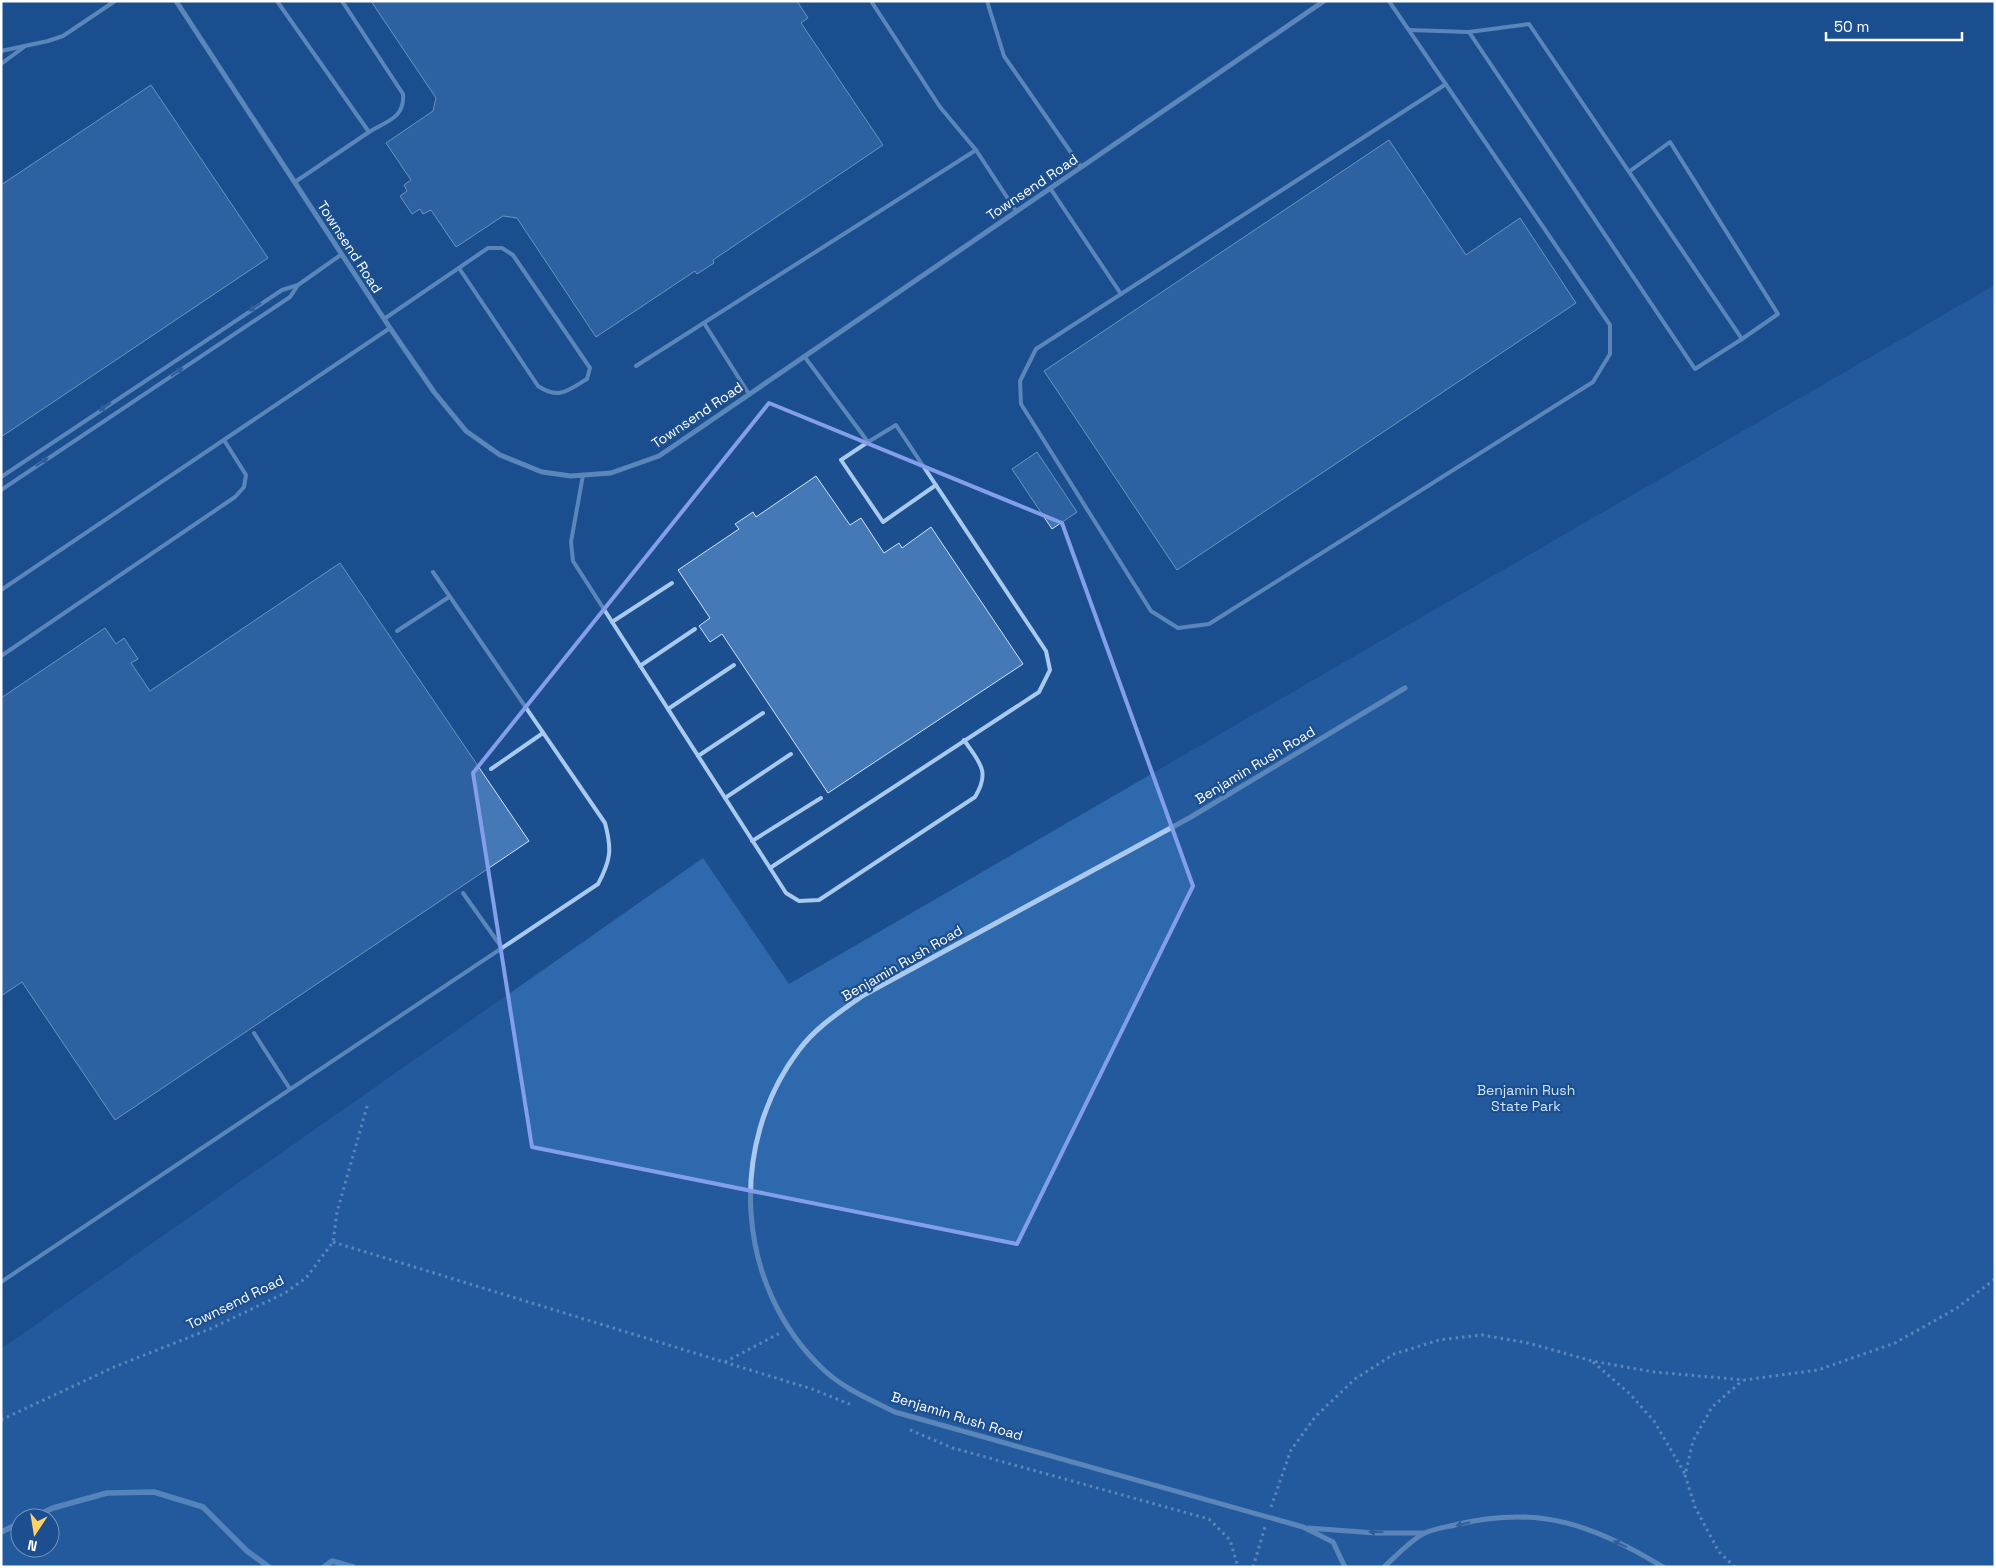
<svg xmlns="http://www.w3.org/2000/svg" width="1996" height="1568" viewBox="0 0 1996 1568" font-family="'Space Grotesk',sans-serif">
  <style>
    .green { fill: #2e69ad; fill-rule: evenodd }
    .lines { fill: none; stroke-linecap: round; stroke-linejoin: round }
    .stream { stroke: #9cc4f0; stroke-width: 5.5 }
    .building { fill: #4478b7; stroke: #cfe3fa }
    .path { stroke: #a9c9ee; stroke-width: 3; stroke-dasharray: 2.5 4; stroke-linecap: butt }
    .lane { stroke: #a9c9ee; stroke-width: 4 }
    .street { stroke: #a9c9ee; stroke-width: 5 }
    .oneway { fill: #4674ac }
    .marked { fill: none; stroke: #839eea; stroke-width: 4; stroke-linejoin: round }
    .labels { text-anchor: middle; dominant-baseline: central; stroke-width: 4.5; stroke-linejoin: round; paint-order: stroke }
    .street-label { font-size: 14px; fill: #fff; stroke: #1b4f8f }
    .park-label { font-size: 14px; fill: #cfe3fa; stroke: #1b4f8f }
  </style>
  <rect width="100%" height="100%" fill="#1b4f8f"/>
  <!-- green -->
  <path class="green" d="M1995 285V1567H1V1349L703 858 789 984ZM20 1518H50V1548H20Z"/>
  <g class="lines">
    <!-- stream -->
    <g class="stream">
      <polyline points="31,1518 53,1508 107,1493 154,1492 203,1507 247,1551 269,1567"/>
      <polyline points="1,1532 20,1523"/>
      <polyline points="324,1567 332,1561 353,1567"/>
    </g>
  </g>
  <!-- building -->
  <g class="building">
    <polygon points="371,1 797,1 808,18 801,23 883,145 713,260 714,263 697,274 695,271 596,337 517,218 503,216 456,247 431,210 423,214 420,209 412,214 400,196 407,191 404,185 411,180 386,143 433,111 436,98"/>
    <polygon points="151,85 268,258 1,437 1,185"/>
    <polygon points="1389,140 1466,255 1520,218 1576,303 1177,570 1044,371"/>
    <polygon points="1037,452 1077,512 1052,529 1012,469"/>
    <polygon points="816,476 850,525 861,518 884,553 899,543 902,548 931,527 1023,664 828,793 722,634 710,642 699,626 710,618 678,570 739,529 735,524 753,512 756,517"/>
    <polygon points="340,563 529,841 115,1120 22,982 1,996 1,698 105,628 116,644 124,638 138,659 131,663 150,691"/>
  </g>
  <g class="lines">
    <!-- path -->
    <g class="path">
      <polyline points="333,1242 812,1389 852,1405"/>
      <polyline points="725,1362 780,1333"/>
      <polyline points="1593,1362 1630,1394 1654,1421 1685,1474"/>
      <polyline points="1,1420 114,1367 210,1329 285,1293 306,1278 333,1242 337,1212 368,1103"/>
      <polyline points="910,1430 953,1448 1209,1519 1230,1540 1238,1567"/>
      <polyline points="1271,1507 1291,1450 1315,1417 1355,1379 1394,1354 1439,1340 1482,1335 1528,1343 1592,1361 1654,1372 1744,1380 1818,1370 1895,1343 1957,1308 1995,1279"/>
      <polyline points="1253,1567 1265,1527"/>
      <polyline points="1735,1567 1719,1552 1695,1507 1685,1475 1693,1441 1712,1407 1743,1380"/>
    </g>
    <!-- lane -->
    <g class="lane">
      <polyline points="277,1 369,132 295,182"/>
      <path d="M342 1 403 94C405 118 387 121 369 132"/>
      <polyline points="871,1 940,107 976,150 1016,211"/>
      <polyline points="987,1 1004,56 1081,167"/>
      <polyline points="1389,1 1610,325 1610,354 1593,382 1209,624 1178,628 1151,611 1021,404 1020,381 1036,349 1446,84"/>
      <polyline points="1409,30 1469,32 1529,24 1742,339 1695,369 1469,32"/>
      <polyline points="1,51 48,41 63,36 115,1"/>
      <polyline points="1,64 24,47"/>
      <polyline points="1630,171 1670,142 1778,314 1742,339"/>
      <polyline points="1050,188 1121,294"/>
      <path d="M384 319 488 248H502L513 255 590 368 587 379C567 391 559 400 538 386L459 268"/>
      <polyline points="704,323 749,394"/>
      <polyline points="636,366 976,150"/>
      <polyline points="868,442 841,460 883,522 936,485"/>
      <polyline points="583,475 571,542 573,561 770,868 1039,692 1050,670 1046,651 896,425 868,442 804,356"/>
      <polyline points="1,477 282,290 298,285"/>
      <polyline points="1,490 290,297 298,285 342,254"/>
      <polyline points="1,590 390,328"/>
      <polyline points="612,622 672,583"/>
      <polyline points="397,631 449,597"/>
      <polyline points="1,656 235,497 244,487 246,475 224,440"/>
      <polyline points="640,666 695,629"/>
      <polyline points="668,709 734,665"/>
      <polyline points="698,756 763,713"/>
      <polyline points="491,769 543,733"/>
      <polyline points="725,798 791,754"/>
      <polyline points="752,841 821,798"/>
      <path d="M770 868 786 893 799 901 819 900 975 797C991 771 979 762 964 740"/>
      <polyline points="463,893 502,948"/>
      <polyline points="254,1033 290,1089"/>
      <path d="M1 1282 598 884C611 860 612 849 605 823L433 572"/>
    </g>
    <!-- street -->
    <g class="street">
      <polyline points="176,1 390,328 434,392 466,431 500,455 542,472 571,476 611,473 659,456 1324,1"/>
      <polyline points="1308,1528 1375,1533 1424,1533"/>
      <path d="M1345 1567 1333 1542 1303 1527 895 1412C871 1400 844 1389 824 1370 735 1287 727 1145 799 1050 816 1027 840 1012 862 996L1191 817 1405 688"/>
      <path d="M1384 1567C1395 1557 1413 1538 1425 1533 1436 1528 1448 1527 1459 1524 1539 1505 1594 1525 1663 1567"/>
    </g>
  </g>
  <!-- one-way arrows -->
  <defs><path id="oneway-solid" d="M-6-.8H1V-3.2L6.5 0L1 3.2V.8H-6Z" transform="scale(1.25)"/></defs>
  <g class="oneway">
    <use href="#oneway-solid" transform="translate(255 307) rotate(146)"/>
    <use href="#oneway-solid" transform="translate(177 372) rotate(-34)"/>
    <use href="#oneway-solid" transform="translate(105 407) rotate(146)"/>
    <use href="#oneway-solid" transform="translate(42 462) rotate(-34)"/>
    <use href="#oneway-solid" transform="translate(1463 1524) rotate(167)"/>
    <use href="#oneway-solid" transform="translate(1376 1532) rotate(-178)"/>
    <use href="#oneway-solid" transform="translate(1620 1544) rotate(-155)"/>
  </g>
  <!-- marked area -->
  <path d="M0 0H1996V1568H0ZM769 403 1062 523 1193 886 1017 1244 532 1147 473 773Z" fill="#1b4f8f" fill-opacity=".55" fill-rule="evenodd"/>
  <path class="marked" d="M769 403 1062 523 1193 886 1017 1244 532 1147 473 773Z"/>
  <g class="labels">
    <!-- street labels -->
    <g class="street-label">
      <text transform="translate(1032 187) rotate(-34)">Townsend Road</text>
      <text transform="translate(350 247) rotate(57)">Townsend Road</text>
      <text transform="translate(697 415) rotate(-34)">Townsend Road</text>
      <text transform="translate(1255 765) rotate(-31)">Benjamin Rush Road</text>
      <text transform="translate(902 963) rotate(-30)">Benjamin Rush Road</text>
      <text transform="translate(235 1302) rotate(-26)">Townsend Road</text>
      <text transform="translate(957 1416) rotate(17)">Benjamin Rush Road</text>
    </g>
    <!-- park labels -->
    <g class="park-label">
      <text x="1526" y="1090">Benjamin Rush<tspan x="1526" dy="16">State Park</tspan></text>
    </g>
  </g>
  <!-- border -->
  <rect width="1996" height="1568" fill="none" stroke="#ffffff" stroke-width="5"/>
  <!-- north arrow -->
  <g transform="translate(35 1533) rotate(192)"><circle r="24" fill="#1b4f8f" stroke="#7695bc"/>
  <path d="M0-4L9 19L0 12L-9 19Z" fill="#ffd166"/>
  <text y="-8" font-size="14" font-weight="bold" text-anchor="middle" fill="#ffffff">N</text>
  </g>
  <!-- scale -->
  <path d="M1826 32v8h136v-8" fill="none" stroke="#ffffff" stroke-width="2.5"/>
  <text x="1834" y="32" font-size="15" fill="#ffffff" stroke="#1b4f8f" stroke-width="4" paint-order="stroke">50 m</text>
</svg>
